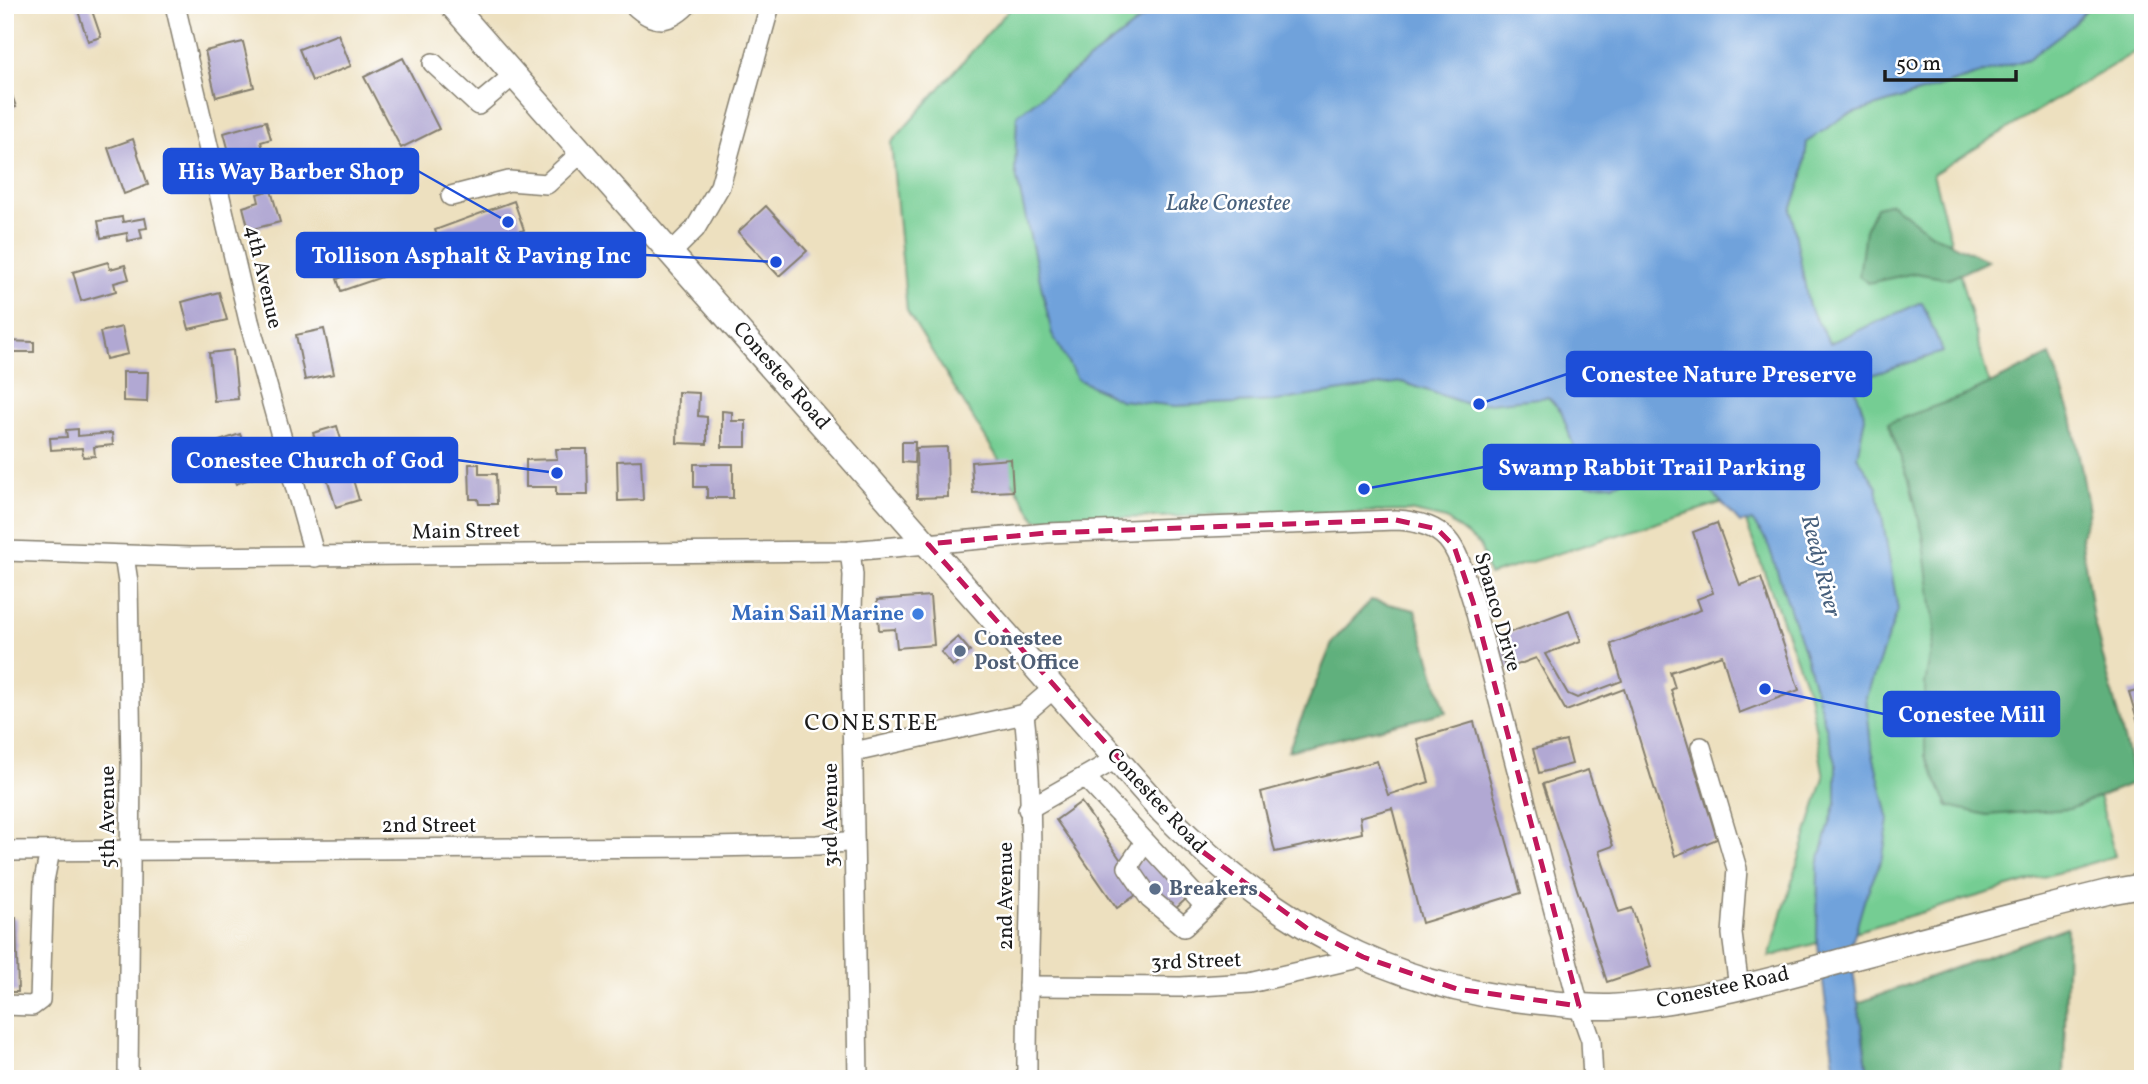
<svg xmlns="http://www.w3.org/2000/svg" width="2148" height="1084" viewBox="0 0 2148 1084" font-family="Vollkorn,serif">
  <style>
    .green { fill: #75cd93; stroke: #487458; stroke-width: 2 }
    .forest { fill: #60b07d; stroke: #3e664c; stroke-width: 2 }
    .water { fill: #70a2db; stroke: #465f7c; stroke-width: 2 }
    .building { fill: #b1a8d3 }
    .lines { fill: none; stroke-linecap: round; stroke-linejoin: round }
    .minor-casing { stroke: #847e6e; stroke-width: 22 }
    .major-casing { stroke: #847e6e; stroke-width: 27 }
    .minor { stroke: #fff; stroke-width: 19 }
    .major { stroke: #fff; stroke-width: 24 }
    .marked { fill: none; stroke: #c2185b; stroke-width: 5; stroke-dasharray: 14 9; stroke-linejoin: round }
    .shop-dot { fill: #3f7fe0; stroke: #fff; stroke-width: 2.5 }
    .service-dot { fill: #5c6f8a; stroke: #fff; stroke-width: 2.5 }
    .labels { text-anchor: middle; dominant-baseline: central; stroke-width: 5; stroke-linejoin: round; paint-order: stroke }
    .street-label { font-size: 21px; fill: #1c1c1c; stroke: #fff }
    .shop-label { font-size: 21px; font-weight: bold; fill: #366cbe; stroke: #fff; text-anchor: end }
    .service-label { font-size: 21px; font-weight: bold; fill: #4e5e75; stroke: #fff; text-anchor: start }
    .water-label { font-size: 23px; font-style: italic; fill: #465f7c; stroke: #fff }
    .quarter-label { font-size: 24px; letter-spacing: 2px; fill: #1c1c1c; stroke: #fff }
    .leader { fill: none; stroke: #1d4ed8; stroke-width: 2.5 }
    .callout-dot { fill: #1d4ed8; stroke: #fff; stroke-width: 2.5 }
    .callout { fill: #1d4ed8; stroke: #1d4ed8; stroke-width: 2.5 }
    .callout-label { font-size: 23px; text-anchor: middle; font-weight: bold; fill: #fff }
  </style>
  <rect width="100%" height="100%" fill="#fff"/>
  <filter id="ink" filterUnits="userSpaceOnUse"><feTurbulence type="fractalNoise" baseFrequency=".0143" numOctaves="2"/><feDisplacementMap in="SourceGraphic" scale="14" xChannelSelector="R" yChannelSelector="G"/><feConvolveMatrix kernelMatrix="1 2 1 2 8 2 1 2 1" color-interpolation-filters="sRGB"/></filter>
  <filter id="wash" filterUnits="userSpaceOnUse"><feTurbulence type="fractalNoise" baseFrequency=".00686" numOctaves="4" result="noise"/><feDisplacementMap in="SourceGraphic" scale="28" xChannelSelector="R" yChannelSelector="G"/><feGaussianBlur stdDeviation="1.57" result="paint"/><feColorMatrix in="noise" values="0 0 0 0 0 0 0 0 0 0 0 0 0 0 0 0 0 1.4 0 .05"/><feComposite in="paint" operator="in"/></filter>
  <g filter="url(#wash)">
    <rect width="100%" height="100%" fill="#ede0bf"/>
    <!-- green -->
    <polygon class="green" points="1013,5 2143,5 2143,47 1933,174 2115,856 1769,957 1824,777 1809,694 1737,498 1489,575 1480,545 1446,519 1409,511 1036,520 907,311 891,143"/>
    <!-- forest -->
    <g class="forest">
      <polygon points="1891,203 1930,233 1988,261 1949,279 1915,273 1868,283 1859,276 1865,230 1876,207"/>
      <polygon points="2050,355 2072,417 2089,511 2081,536 2093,618 2135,782 2070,809 1987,815 1948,806 1925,756 1925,684 1935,629 1923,535 1909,480 1888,423 1969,394"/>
      <polygon points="1371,600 1415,610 1446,712 1288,751 1333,641"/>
      <polygon points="2067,927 2064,1079 1869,1079 1858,1003"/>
    </g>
    <!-- water -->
    <polygon class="water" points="1160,5 2090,5 2073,25 2028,59 1845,116 1807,142 1803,176 1791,210 1809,307 1830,343 1922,302 1943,352 1853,381 1865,417 1857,456 1877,487 1898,610 1866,697 1871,746 1889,820 1883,856 1865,898 1850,950 1869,1079 1836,1079 1817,938 1818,865 1836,802 1836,763 1807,660 1767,541 1752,521 1740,523 1692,470 1684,456 1614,484 1587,485 1561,411 1548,397 1470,405 1402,382 1277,401 1175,406 1120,400 1077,379 1052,334 1015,170 1017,115"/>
    <g id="blocks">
      <!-- building -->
      <g class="building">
        <polygon points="76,5 90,5 101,37 88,41"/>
        <polygon points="338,34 351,66 312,81 299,49"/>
        <polygon points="243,42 254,87 216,97 205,51"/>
        <polygon points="403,58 439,129 401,148 364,77"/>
        <polygon points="12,95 16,107 5,110 5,97"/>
        <polygon points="266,121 271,139 261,142 267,163 248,168 245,155 231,159 224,133"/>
        <polygon points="133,139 148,185 124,194 108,148"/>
        <polygon points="271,190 280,222 249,230 243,207 259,202 257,194"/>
        <polygon points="514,201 524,230 459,254 453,239 440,244 435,230"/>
        <polygon points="766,206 807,251 779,276 738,232"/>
        <polygon points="122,217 123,222 145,218 147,228 140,229 142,238 128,241 127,233 101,238 98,221"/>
        <polygon points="108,262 110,269 125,265 129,279 114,283 116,291 81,301 73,272"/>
        <polygon points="381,265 385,276 341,291 337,279"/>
        <polygon points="219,292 227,320 189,329 182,302"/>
        <polygon points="122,327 128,354 106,359 100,332"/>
        <polygon points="324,329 334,374 305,380 296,335"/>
        <polygon points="5,341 34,342 34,352 5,352"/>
        <polygon points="233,350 238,399 214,401 209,353"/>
        <polygon points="123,372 148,372 147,402 123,401"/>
        <polygon points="678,392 699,393 698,416 707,417 707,444 677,443"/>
        <polygon points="722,411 732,412 732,421 746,421 746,447 722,447"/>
        <polygon points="337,426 359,500 336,507 325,472 319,474 314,455 320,454 313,433"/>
        <polygon points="78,429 78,436 112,433 113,445 94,447 95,456 83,457 82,448 51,450 50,438 67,437 66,430"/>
        <polygon points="240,434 256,477 236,484 219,441"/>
        <polygon points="902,442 915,442 914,463 902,462"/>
        <polygon points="947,447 948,497 917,498 916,448"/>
        <polygon points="556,449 587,449 588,495 556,495 556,487 526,487 526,460 557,459"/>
        <polygon points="1011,459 1013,491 973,493 971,462"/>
        <polygon points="641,460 643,500 618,501 617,461"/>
        <polygon points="469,464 479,464 479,474 496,474 497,504 479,504 478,499 470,499"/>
        <polygon points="694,464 733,464 733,498 707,498 707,487 694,487"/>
        <polygon points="1717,523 1740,585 1761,578 1799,690 1739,713 1722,655 1670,672 1675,688 1671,690 1717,839 1675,856 1624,689 1566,711 1536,658 1506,669 1495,638 1569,610 1581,641 1545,654 1568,694 1577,698 1622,681 1611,644 1701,610 1697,599 1713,593 1693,532"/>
        <polygon points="930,596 934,645 897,648 895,629 879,630 877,600"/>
        <polygon points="958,637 970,651 953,666 941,652"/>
        <polygon points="2143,688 2143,736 2142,736 2129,692"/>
        <polygon points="1474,722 1521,893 1422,923 1392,808 1360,817 1362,833 1275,852 1261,792 1377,761 1388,795 1429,782 1417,739"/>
        <polygon points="1566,741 1572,764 1539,773 1533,749"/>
        <polygon points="1588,770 1613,846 1599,851 1619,912 1632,908 1651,967 1607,982 1543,784"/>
        <polygon points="1081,802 1142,891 1117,908 1056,820"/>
        <polygon points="1149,853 1188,897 1170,914 1130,869"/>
        <polygon points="5,918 16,918 18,992 5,992"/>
      </g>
    </g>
  </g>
  <g filter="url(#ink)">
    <use href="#blocks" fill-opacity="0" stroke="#847e6e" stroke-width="2"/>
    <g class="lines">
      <defs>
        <g id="minor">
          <polyline points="175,5 249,321 315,557"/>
          <path d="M634 5C653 23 668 24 687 5"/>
          <polyline points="433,63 478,105 515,74"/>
          <polyline points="451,196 509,181 547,184 583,151"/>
          <polyline points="672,252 695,229 720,186 770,5"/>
          <path d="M5 551 190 557 850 551 1047 533 1396 520C1455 523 1457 553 1473 602L1579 1006 1591 1040 1593 1079"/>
          <polyline points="850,551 853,575 851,645 858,1079"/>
          <polyline points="124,556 128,582 131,763 128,1079"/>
          <path d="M1024 714C1038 835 1026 958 1027 1079"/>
          <polyline points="1701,747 1737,869 1732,934 1739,988"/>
          <polyline points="854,752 1024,714 1053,689"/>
          <polyline points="1086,778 1205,906"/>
          <polyline points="1028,809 1116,759"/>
          <polyline points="1145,842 1128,867 1150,899 1184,927 1234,879"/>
          <polyline points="5,851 711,847 817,845 854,841"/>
          <polyline points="1028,986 1181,987 1250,983 1363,957"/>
          <polyline points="5,1005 32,1006 40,1000 44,881 50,851"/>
        </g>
        <path id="major" d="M452 5 1163 812C1270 920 1387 989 1541 1002 1564 1004 1587 1008 1610 1007 1693 1003 1772 980 1852 958 1938 935 2023 913 2108 892L2143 886"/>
      </defs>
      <!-- minor casing -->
      <use href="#minor" class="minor-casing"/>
      <!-- major casing -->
      <use href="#major" class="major-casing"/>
      <!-- minor -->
      <use href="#minor" class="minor"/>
      <!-- major -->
      <use href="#major" class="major"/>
    </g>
  </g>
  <!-- marked area -->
  <path class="marked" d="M1396 520 1437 529 1454 546 1473 602 1579 1006 1457 989 1363 957 1308 929 1203 852 928 544 1047 533Z"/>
  <!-- markers -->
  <circle class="shop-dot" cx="918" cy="614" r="7"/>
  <g class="service-dot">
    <circle cx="960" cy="651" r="7"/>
    <circle cx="1155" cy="889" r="7"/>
  </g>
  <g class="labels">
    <!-- street labels -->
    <g class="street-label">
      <text transform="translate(263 277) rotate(77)">4th Avenue</text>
      <text transform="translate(781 376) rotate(49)">Conestee Road</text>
      <text transform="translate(466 532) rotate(-1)">Main Street</text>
      <text transform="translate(1497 612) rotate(74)">Spanco Drive</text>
      <text transform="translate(1156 801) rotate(47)">Conestee Road</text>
      <text transform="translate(831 815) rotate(-90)">3rd Avenue</text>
      <text transform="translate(108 817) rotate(-90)">5th Avenue</text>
      <text x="429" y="826">2nd Street</text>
      <text transform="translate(1006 896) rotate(-90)">2nd Avenue</text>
      <text transform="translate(1196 962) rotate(-2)">3rd Street</text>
      <text transform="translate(1723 988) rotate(-12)">Conestee Road</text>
    </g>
    <!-- shop labels -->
    <g class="shop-label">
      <text x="904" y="614">Main Sail Marine</text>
    </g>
    <!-- service labels -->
    <g class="service-label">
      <text x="974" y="639">Conestee<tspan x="974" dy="24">Post Office</tspan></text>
      <text x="1169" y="889">Breakers</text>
    </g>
    <!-- water labels -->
    <g class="water-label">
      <text x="1228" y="204">Lake Conestee</text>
      <text transform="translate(1820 566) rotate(76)">Reedy River</text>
    </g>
    <!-- quarter labels -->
    <g class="quarter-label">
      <text x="872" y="724">CONESTEE</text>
    </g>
  </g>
  <!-- callouts -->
  <path class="leader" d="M508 222L418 171M776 262L645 255M1479 404L1567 374M557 473L457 460M1364 489L1484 467M1765 689L1884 714"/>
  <g class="callout-dot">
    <circle cx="508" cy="222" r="7"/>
    <circle cx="776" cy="262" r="7"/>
    <circle cx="1479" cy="404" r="7"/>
    <circle cx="557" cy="473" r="7"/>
    <circle cx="1364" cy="489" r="7"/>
    <circle cx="1765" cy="689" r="7"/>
  </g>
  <g class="callout">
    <rect x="164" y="149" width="254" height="44" rx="7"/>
    <rect x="297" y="233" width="348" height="44" rx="7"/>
    <rect x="1567" y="352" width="304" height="44" rx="7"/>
    <rect x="173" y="438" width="284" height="44" rx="7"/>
    <rect x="1484" y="445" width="335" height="44" rx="7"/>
    <rect x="1884" y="692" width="175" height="44" rx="7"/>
  </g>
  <g class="callout-label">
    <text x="291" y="179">His Way Barber Shop</text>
    <text x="471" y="263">Tollison Asphalt &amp; Paving Inc</text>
    <text x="1719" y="382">Conestee Nature Preserve</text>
    <text x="315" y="468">Conestee Church of God</text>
    <text x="1652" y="475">Swamp Rabbit Trail Parking</text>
    <text x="1972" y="722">Conestee Mill</text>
  </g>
  <!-- margin -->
  <rect width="2148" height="1084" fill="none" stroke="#fff" stroke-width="28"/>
  <!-- scale -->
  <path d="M1885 70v10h131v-10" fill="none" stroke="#1c1c1c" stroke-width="3.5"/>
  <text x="1896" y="70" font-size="21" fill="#1c1c1c" stroke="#ffffff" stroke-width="5" paint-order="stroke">50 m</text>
</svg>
